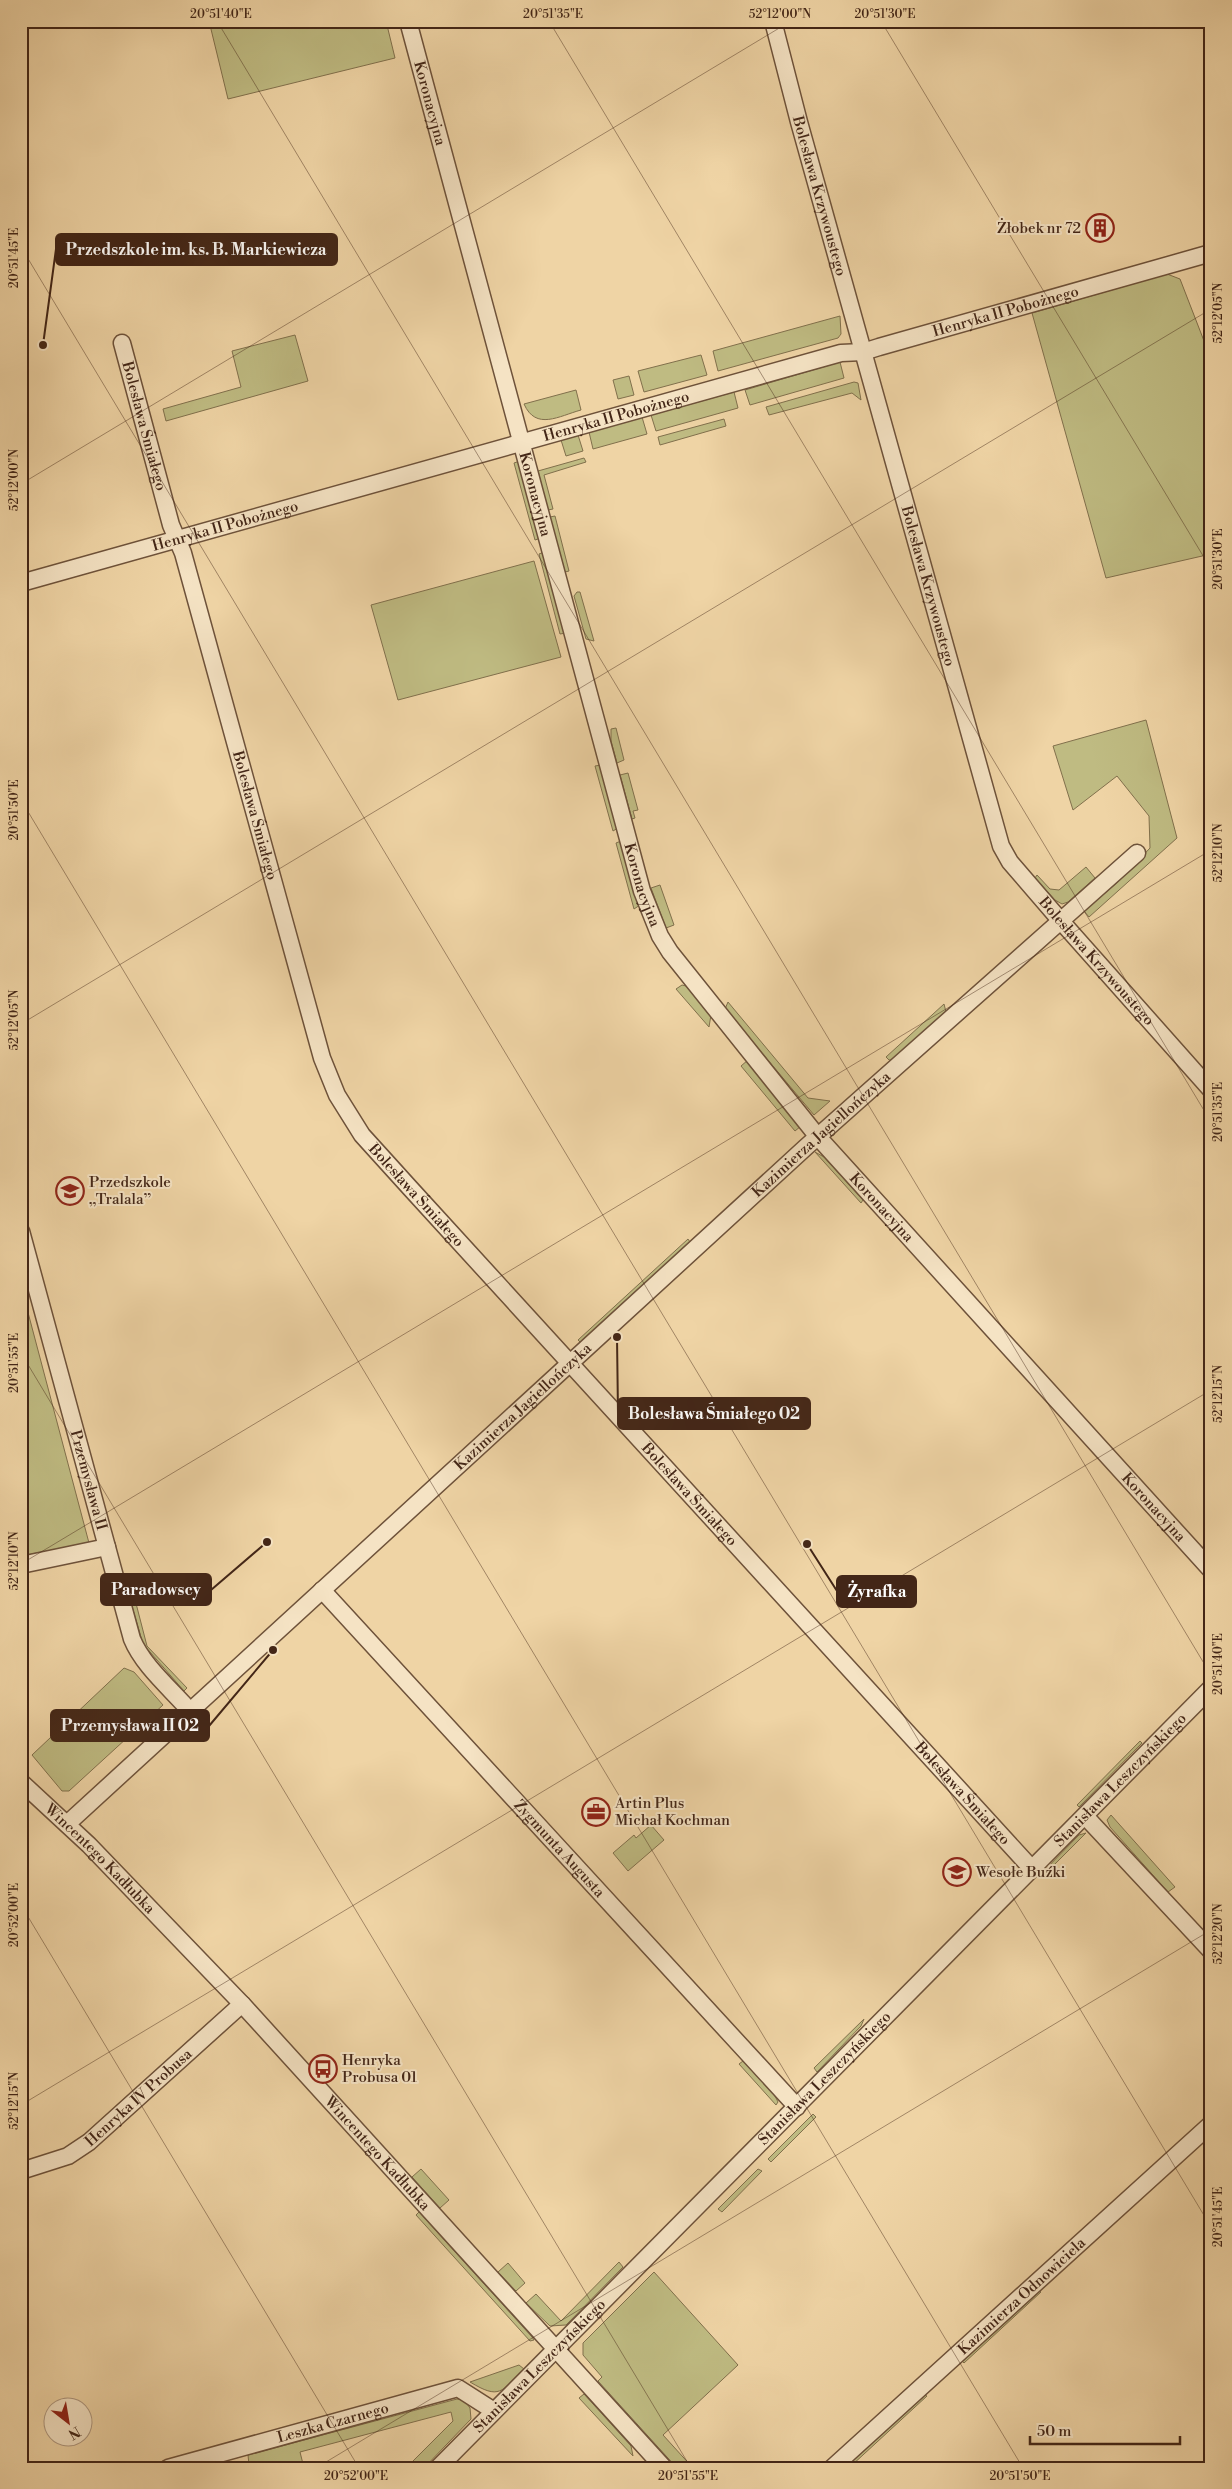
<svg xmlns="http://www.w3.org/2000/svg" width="1232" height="2489" viewBox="0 0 1232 2489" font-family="'Libre Bodoni',serif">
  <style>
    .green { fill: #bfbb82; stroke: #81704c }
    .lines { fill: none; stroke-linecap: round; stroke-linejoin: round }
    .street-casing { stroke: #6e523a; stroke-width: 19 }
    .street { stroke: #f5e3c4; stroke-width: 16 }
    .ticks { fill: none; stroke: #432617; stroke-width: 1; stroke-opacity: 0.45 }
    .labels { text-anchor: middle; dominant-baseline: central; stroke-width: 4; stroke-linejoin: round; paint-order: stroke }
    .street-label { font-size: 15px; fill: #432617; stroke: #f5e3c4 }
    .poi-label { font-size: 15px; fill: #432617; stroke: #f5e3c4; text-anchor: start }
    .leader { fill: none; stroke: #432617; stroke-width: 2 }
    .callout-dot { fill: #432617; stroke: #f5e3c4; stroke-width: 2 }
    .callout { fill: #432617; stroke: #432617; stroke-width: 2 }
    .callout-label { font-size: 16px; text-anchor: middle; font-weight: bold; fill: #fff }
    .neatline { fill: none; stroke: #432617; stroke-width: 2 }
    .ticks-label { font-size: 12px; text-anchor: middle; fill: #432617 }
  </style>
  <rect width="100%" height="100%" fill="#efd4a5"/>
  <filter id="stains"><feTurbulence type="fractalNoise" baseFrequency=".004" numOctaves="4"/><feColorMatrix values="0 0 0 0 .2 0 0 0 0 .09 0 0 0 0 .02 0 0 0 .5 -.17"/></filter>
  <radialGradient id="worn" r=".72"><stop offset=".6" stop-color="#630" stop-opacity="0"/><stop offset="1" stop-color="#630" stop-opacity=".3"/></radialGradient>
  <!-- green -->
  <g class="green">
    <polygon points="209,21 386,21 395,58 228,99"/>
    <polygon points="1167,274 1180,279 1211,359 1211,554 1106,578 1032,313"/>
    <polygon points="840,316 841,334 838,338 718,371 713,351"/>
    <polygon points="295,335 308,381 166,421 163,409 241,387 232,351"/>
    <polygon points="701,355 707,375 644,392 638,371"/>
    <polygon points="840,362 844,378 750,405 745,390"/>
    <polygon points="629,376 634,395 618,399 613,380"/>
    <polygon points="854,382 858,383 861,400 852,393 769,415 766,407"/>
    <path d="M576 390 581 410C559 416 536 431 524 404Z"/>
    <polygon points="734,392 738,408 656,431 651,415"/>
    <polygon points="642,417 647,434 593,449 589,432"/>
    <polygon points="724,419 726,426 660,445 658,437"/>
    <polygon points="578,435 583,451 566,456 561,440"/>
    <polygon points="584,458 586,462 544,475 553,509 548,510 538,471"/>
    <polygon points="517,462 520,464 540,536 538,539 535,540 514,463"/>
    <polygon points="555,516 569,571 565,572 550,517"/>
    <polygon points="544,552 566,633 560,634 539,554"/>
    <polygon points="534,561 561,657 398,700 371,605"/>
    <polygon points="577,592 580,592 594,641 586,639 574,596"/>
    <polygon points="1146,720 1177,838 1089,917 1084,911 1118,882 1150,848 1149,816 1117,776 1073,810 1053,746"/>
    <polygon points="616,728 624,760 617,763 611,741 611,729"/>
    <polygon points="601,765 618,828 613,831 595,766"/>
    <polygon points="628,773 638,810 633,811 635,818 632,819 620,775"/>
    <polygon points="621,841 640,905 634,909 616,843"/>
    <polygon points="1086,867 1095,878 1068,902 1062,904 1055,900 1035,878 1037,875 1050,889 1059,890"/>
    <polygon points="660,885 674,925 666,928 651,888"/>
    <polygon points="682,985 686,986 711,1015 709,1027 676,989"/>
    <polygon points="728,1002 808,1098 830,1101 814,1115 725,1009"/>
    <polygon points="944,1004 946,1012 892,1060 889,1060 886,1057"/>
    <polygon points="748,1060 801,1126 795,1131 741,1066"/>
    <polygon points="815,1152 824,1157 863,1200 861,1203"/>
    <polygon points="688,1239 690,1242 580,1342 578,1340"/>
    <polygon points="21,1286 89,1543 21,1556"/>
    <polygon points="131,1584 147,1646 187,1688 184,1691 143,1644 126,1586"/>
    <polygon points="124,1668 134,1672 163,1705 69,1791 62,1791 32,1755"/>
    <polygon points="1140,1741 1142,1743 1079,1807 1077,1805"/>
    <polygon points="1111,1815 1175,1887 1168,1892 1110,1827 1107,1820"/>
    <polygon points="651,1825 664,1840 628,1871 613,1853 634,1835 636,1838"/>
    <polygon points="1086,1833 1042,1877 1040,1875 1079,1835"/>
    <polygon points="864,2019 861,2026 817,2072 814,2068"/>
    <polygon points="743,2061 775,2096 778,2102 776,2105 739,2064"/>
    <polygon points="813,2114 816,2117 771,2162 768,2159"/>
    <polygon points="421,2169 449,2200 440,2208 412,2177"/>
    <polygon points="758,2169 762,2171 722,2212 718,2209"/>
    <polygon points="419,2212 532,2337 534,2340 530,2341 416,2215"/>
    <polygon points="619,2262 623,2267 566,2325 550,2326 526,2303 536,2294 561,2321"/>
    <polygon points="508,2263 525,2283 516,2291 498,2272"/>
    <polygon points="654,2272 738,2365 663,2435 693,2468 677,2468 598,2381 602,2377 583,2355 583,2343"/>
    <polygon points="1037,2290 1041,2292 964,2363 962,2361"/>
    <path d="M519 2365 524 2369C501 2392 500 2400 470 2382Z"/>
    <polygon points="584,2394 631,2446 633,2456 579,2398"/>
    <polygon points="922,2394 927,2396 851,2466 849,2464 849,2460"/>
    <polygon points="457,2399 464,2400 470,2408 471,2419 424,2468 406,2468 453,2421 451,2412 300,2452 304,2468 240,2468 249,2465 248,2455"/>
  </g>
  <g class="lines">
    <defs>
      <g id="street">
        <path id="s1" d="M408 21 642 891 660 936 670 952 818 1137 1211 1570"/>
        <path id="s2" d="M773 21 799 122 1001 846 1010 862 1060 920 1211 1090"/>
        <path id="s3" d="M122 343 171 525 183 553 322 1058 337 1095 362 1135 410 1188 1032 1869"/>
        <path id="s4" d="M21 583 841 353 863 352 879 347 1211 253"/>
        <path id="s5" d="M21 1231 132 1639C143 1666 171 1689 190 1711"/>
        <polyline points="21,1565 107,1547"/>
        <path id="s6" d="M322 1590 797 2107"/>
        <path id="s7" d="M21 1782 89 1845 242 2004 664 2468"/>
        <polyline points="1085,1816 1211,1951"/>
        <path id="s8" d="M67 1824 806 1147 1137 853"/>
        <path id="s9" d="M21 2171 68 2156 89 2142 242 2004"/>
        <path id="s10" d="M168 2468 458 2388 494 2411"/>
        <path id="s11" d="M438 2468 1211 1688"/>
        <path id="s12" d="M832 2468 1211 2124"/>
      </g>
    </defs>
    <!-- street casing -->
    <use href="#street" class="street-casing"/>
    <!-- street -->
    <use href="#street" class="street"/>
  </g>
  <!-- ticks -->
  <path class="ticks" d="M217 21 1211 1675M549 21 1211 1122M881 21 1211 569M21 247 1211 2227M21 484 791 21M21 800 1023 2468M21 1024 1211 309M21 1353 691 2468M21 1564 1211 850M21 1905 359 2468M21 2105 1211 1390M21 2458 27 2468M316 2468 1211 1930"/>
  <!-- icons -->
  <defs>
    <symbol id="building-ring" viewBox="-11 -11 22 22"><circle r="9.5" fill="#f5e3c4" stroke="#8f2418" stroke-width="1.5"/><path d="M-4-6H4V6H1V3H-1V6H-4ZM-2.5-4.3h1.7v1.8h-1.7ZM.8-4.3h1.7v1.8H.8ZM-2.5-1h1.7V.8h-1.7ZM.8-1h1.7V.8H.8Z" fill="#8f2418"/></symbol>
    <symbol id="school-ring" viewBox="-11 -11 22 22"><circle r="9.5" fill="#f5e3c4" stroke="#8f2418" stroke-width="1.5"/><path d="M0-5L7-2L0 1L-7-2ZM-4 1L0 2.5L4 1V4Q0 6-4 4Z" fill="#8f2418"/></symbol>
    <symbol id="office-ring" viewBox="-11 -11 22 22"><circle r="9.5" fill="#f5e3c4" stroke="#8f2418" stroke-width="1.5"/><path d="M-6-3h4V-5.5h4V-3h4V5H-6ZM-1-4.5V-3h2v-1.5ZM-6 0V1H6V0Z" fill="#8f2418"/></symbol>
    <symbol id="bus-ring" viewBox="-11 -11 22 22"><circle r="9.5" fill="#f5e3c4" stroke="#8f2418" stroke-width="1.5"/><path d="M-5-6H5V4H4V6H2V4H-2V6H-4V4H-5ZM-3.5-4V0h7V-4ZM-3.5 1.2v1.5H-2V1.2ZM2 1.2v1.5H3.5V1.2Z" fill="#8f2418"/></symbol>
  </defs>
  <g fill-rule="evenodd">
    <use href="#building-ring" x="1084" y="212" width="32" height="32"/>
    <use href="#school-ring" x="54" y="1175" width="32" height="32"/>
    <use href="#office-ring" x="580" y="1796" width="32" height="32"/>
    <use href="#school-ring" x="941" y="1856" width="32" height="32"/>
    <use href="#bus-ring" x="307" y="2053" width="32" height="32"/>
  </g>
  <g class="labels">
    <!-- street labels -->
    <g class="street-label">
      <text stroke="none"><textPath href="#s1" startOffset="85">Koronacyjna</textPath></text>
      <text stroke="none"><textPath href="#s2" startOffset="181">Bolesława Krzywoustego</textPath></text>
      <text stroke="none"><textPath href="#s4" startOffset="1022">Henryka II Pobożnego</textPath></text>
      <text stroke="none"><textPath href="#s4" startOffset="618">Henryka II Pobożnego</textPath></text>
      <text stroke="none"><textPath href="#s3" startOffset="86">Bolesława Śmiałego</textPath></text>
      <text stroke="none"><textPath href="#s1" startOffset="490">Koronacyjna</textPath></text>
      <text stroke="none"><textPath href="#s4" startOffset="212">Henryka II Pobożnego</textPath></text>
      <text stroke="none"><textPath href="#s2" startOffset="586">Bolesława Krzywoustego</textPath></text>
      <text stroke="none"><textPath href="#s3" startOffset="491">Bolesława Śmiałego</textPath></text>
      <text stroke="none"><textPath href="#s1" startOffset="895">Koronacyjna</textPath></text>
      <text stroke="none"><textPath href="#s2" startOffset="1006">Bolesława Krzywoustego</textPath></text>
      <text stroke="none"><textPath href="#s8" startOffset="1022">Kazimierza Jagiellończyka</textPath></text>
      <text stroke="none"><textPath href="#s3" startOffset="911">Bolesława Śmiałego</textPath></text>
      <text stroke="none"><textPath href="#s1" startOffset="1300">Koronacyjna</textPath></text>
      <text stroke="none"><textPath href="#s8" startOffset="618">Kazimierza Jagiellończyka</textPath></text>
      <text stroke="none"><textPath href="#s5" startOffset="258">Przemysława II</textPath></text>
      <text stroke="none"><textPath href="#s3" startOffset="1316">Bolesława Śmiałego</textPath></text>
      <text stroke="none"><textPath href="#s1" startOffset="1705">Koronacyjna</textPath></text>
      <text stroke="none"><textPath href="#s11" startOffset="969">Stanisława Leszczyńskiego</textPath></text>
      <text stroke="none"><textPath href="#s3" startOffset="1721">Bolesława Śmiałego</textPath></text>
      <text stroke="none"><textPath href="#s6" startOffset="351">Zygmunta Augusta</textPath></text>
      <text stroke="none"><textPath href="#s7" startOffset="110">Wincentego Kadłubka</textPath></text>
      <text stroke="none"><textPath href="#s11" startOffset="549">Stanisława Leszczyńskiego</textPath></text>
      <text stroke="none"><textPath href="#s9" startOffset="141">Henryka IV Probusa</textPath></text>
      <text stroke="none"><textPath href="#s7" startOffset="515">Wincentego Kadłubka</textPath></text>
      <text stroke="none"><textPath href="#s12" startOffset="256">Kazimierza Odnowiciela</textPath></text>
      <text stroke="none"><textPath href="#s11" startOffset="144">Stanisława Leszczyńskiego</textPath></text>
      <text stroke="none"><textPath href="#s10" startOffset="171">Leszka Czarnego</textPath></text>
    </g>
    <!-- poi labels -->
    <g class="poi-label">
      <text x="1081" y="228" text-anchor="end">Żłobek nr 72</text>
      <text x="89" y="1182">Przedszkole<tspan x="89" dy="17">„Tralala”</tspan></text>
      <text x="615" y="1803">Artin Plus<tspan x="615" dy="17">Michał Kochman</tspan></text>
      <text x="976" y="1872">Wesołe Buźki</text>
      <text x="342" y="2060">Henryka<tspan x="342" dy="17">Probusa 01</tspan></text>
    </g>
  </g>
  <!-- callouts -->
  <path class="leader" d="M43 345L56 249M617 1337L618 1414M267 1542L211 1590M807 1544L837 1591M273 1650L209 1726"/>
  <g class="callout-dot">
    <circle cx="43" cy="345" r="5"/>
    <circle cx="617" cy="1337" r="5"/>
    <circle cx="267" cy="1542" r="5"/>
    <circle cx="807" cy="1544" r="5"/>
    <circle cx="273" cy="1650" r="5"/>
  </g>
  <g class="callout">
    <rect x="56" y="234" width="281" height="31" rx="5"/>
    <rect x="618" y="1398" width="192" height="31" rx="5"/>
    <rect x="101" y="1574" width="110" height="31" rx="5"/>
    <rect x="837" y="1576" width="79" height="31" rx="5"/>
    <rect x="51" y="1710" width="158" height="31" rx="5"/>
  </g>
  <g class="callout-label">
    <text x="196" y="255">Przedszkole im. ks. B. Markiewicza</text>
    <text x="714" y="1419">Bolesława Śmiałego 02</text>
    <text x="156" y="1595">Paradowscy</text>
    <text x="877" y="1597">Żyrafka</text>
    <text x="130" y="1731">Przemysława II 02</text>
  </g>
  <!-- margin -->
  <rect width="1232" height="2489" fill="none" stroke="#efd4a5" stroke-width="55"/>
  <!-- north arrow -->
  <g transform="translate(68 2422) rotate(149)"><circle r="24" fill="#f5e3c4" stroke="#ae977f"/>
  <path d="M0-4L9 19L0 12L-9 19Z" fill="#8f2418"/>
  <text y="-8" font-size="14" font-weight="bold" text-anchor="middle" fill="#432617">N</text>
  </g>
  <!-- scale -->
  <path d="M1030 2436v8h150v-8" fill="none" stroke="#432617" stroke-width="2.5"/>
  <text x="1037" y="2436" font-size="15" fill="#432617" stroke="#f5e3c4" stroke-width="4" paint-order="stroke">50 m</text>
  <rect x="28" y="28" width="1176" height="2434" class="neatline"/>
  <g class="ticks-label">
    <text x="221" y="18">20°51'40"E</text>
    <text x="553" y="18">20°51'35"E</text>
    <text x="780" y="18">52°12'00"N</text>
    <text x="885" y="18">20°51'30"E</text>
    <text transform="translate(14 258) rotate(-90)" y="4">20°51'45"E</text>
    <text transform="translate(1218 313) rotate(-90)" y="4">52°12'05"N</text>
    <text transform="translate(14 480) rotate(-90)" y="4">52°12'00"N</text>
    <text transform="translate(1218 559) rotate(-90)" y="4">20°51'30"E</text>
    <text transform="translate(14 810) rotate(-90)" y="4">20°51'50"E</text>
    <text transform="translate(1218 853) rotate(-90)" y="4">52°12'10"N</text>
    <text transform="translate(14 1020) rotate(-90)" y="4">52°12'05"N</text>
    <text transform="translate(1218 1112) rotate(-90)" y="4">20°51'35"E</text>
    <text transform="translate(14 1363) rotate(-90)" y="4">20°51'55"E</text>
    <text transform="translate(1218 1394) rotate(-90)" y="4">52°12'15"N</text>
    <text transform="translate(14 1561) rotate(-90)" y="4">52°12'10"N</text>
    <text transform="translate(1218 1664) rotate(-90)" y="4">20°51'40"E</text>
    <text transform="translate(14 1915) rotate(-90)" y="4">20°52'00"E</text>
    <text transform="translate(1218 1934) rotate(-90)" y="4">52°12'20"N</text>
    <text transform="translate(14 2101) rotate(-90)" y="4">52°12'15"N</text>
    <text transform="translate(1218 2217) rotate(-90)" y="4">20°51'45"E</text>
    <text x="356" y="2480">20°52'00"E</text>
    <text x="688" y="2480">20°51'55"E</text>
    <text x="1020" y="2480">20°51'50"E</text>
  </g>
  <rect width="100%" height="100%" filter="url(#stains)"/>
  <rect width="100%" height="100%" fill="url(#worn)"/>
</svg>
